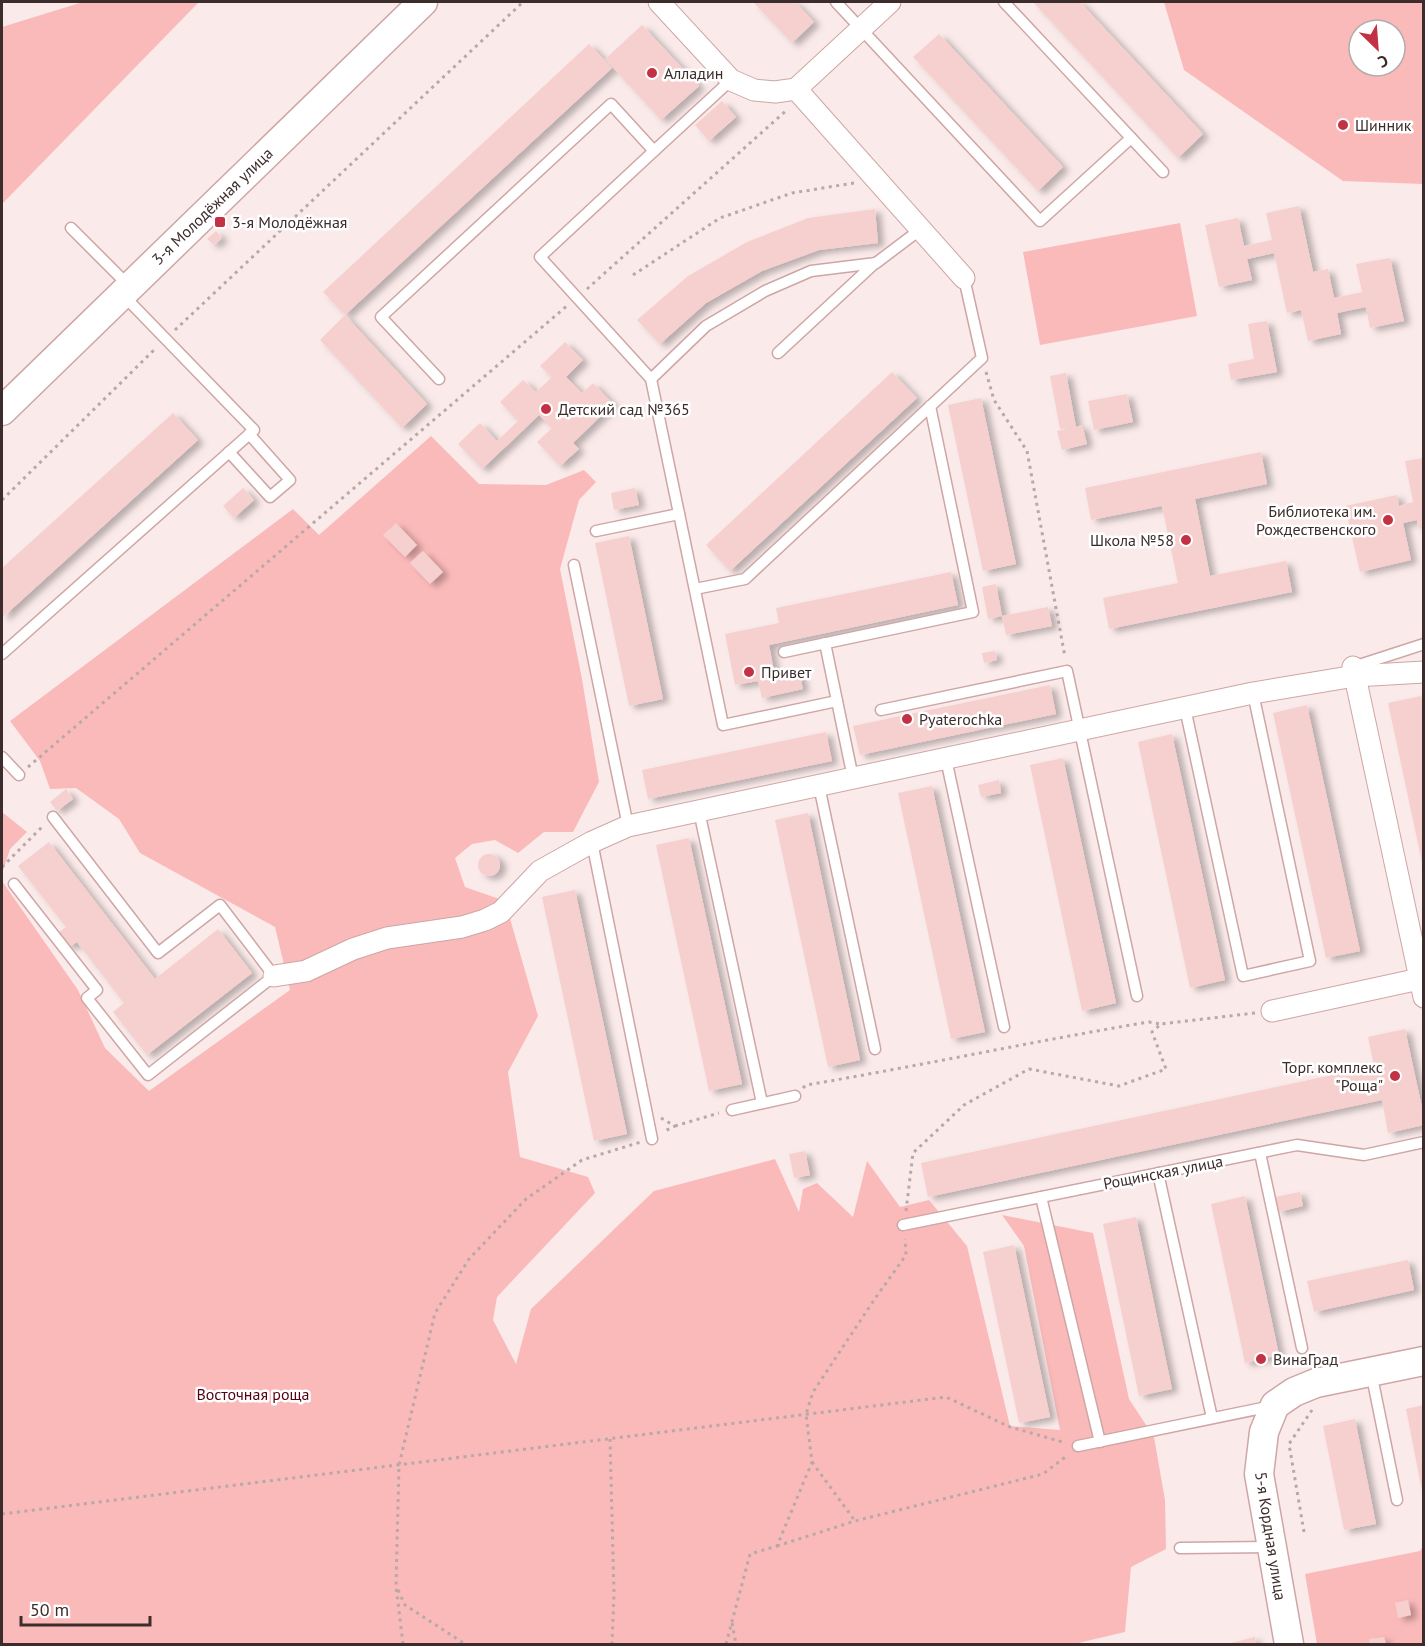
<svg xmlns="http://www.w3.org/2000/svg" width="1425" height="1646" viewBox="0 0 1425 1646" font-family="'PT Sans',sans-serif">
  <style>
    .green { fill: #fbbaba; fill-rule: evenodd }
    .building { fill: #f6d0cf; filter: url(#shadow) }
    .lines { fill: none; stroke-linecap: round; stroke-linejoin: round }
    .lane-casing { stroke: #cda6a5; stroke-width: 13 }
    .street-casing { stroke: #cda6a5; stroke-width: 23 }
    .secondary-casing { stroke: #cda6a5; stroke-width: 31 }
    .path { stroke: #b8a8a8; stroke-width: 3; stroke-dasharray: 3 4.5; stroke-linecap: butt }
    .lane { stroke: #fff; stroke-width: 10 }
    .street { stroke: #fff; stroke-width: 21 }
    .secondary { stroke: #fff; stroke-width: 28 }
    .poi-dot { fill: #c33244; stroke: #fff; stroke-width: 2 }
    .labels { text-anchor: middle; dominant-baseline: central; stroke-width: 5; stroke-linejoin: round; paint-order: stroke }
    .poi-label { font-size: 16px; fill: #3c2c2c; stroke: #fff; text-anchor: start }
    .street-label { font-size: 16px; fill: #3c2c2c; stroke: #fff }
    .park-label { font-size: 16px; fill: #530312; stroke: #fff }
  </style>
  <defs>
    <filter id="shadow"><feDropShadow dx="6" dy="3.5" stdDeviation="3" flood-color="#0004"/></filter>
  </defs>
  <rect width="100%" height="100%" fill="#fbeaea"/>
  <!-- green -->
  <g class="green">
    <polygon points="83,2 199,2 2,204 2,27"/>
    <path d="M1164 2H1423V184L1343 181 1184 70ZM1359 30H1395V66H1359Z"/>
    <polygon points="1180,223 1197,316 1040,345 1023,252"/>
    <polygon points="431,436 479,484 546,485 584,470 596,482 579,500 560,569 582,679 599,782 573,832 544,832 518,853 495,840 472,844 455,858 465,887 505,901 538,1016 508,1072 520,1157 588,1177 595,1193 497,1297 493,1320 516,1364 531,1309 654,1191 775,1159 799,1212 803,1189 817,1183 853,1217 867,1161 900,1207 929,1200 967,1246 1010,1426 1060,1430 1024,1246 1002,1215 1093,1233 1129,1399 1154,1437 1165,1500 1166,1549 1131,1567 1125,1632 1074,1644 2,1644 2,881 78,990 105,1048 149,1091 290,990 275,927 140,853 119,819 76,788 50,789 40,761 10,721 293,509 319,535"/>
    <polygon points="2,812 27,832 10,849 2,874"/>
    <polygon points="1423,1546 1423,1644 1317,1644 1305,1574 1420,1551"/>
  </g>
  <!-- building -->
  <g class="building">
    <polygon points="753,2 795,2 814,22 792,43"/>
    <polygon points="1033,2 1080,2 1203,134 1178,158"/>
    <polygon points="642,25 699,86 661,120 605,59"/>
    <polygon points="939,34 1063,167 1038,191 913,57"/>
    <polygon points="589,44 612,68 345,315 427,404 402,428 320,340 345,315 323,292"/>
    <polygon points="722,101 736,117 709,141 695,125"/>
    <polygon points="1299,206 1313,272 1328,269 1334,298 1362,292 1356,264 1390,258 1404,321 1370,328 1366,307 1337,313 1341,334 1308,341 1301,310 1287,313 1274,253 1247,259 1252,280 1219,287 1205,225 1238,218 1244,246 1272,240 1266,213"/>
    <polygon points="875,209 878,243 819,250 762,271 706,303 660,344 637,320 688,276 747,242 808,218"/>
    <polygon points="216,231 222,238 214,245 207,239"/>
    <polygon points="1267,321 1277,372 1231,380 1228,364 1254,359 1248,324"/>
    <polygon points="565,342 583,360 566,377 582,393 593,383 613,404 573,443 579,449 560,466 537,442 552,428 539,415 482,469 458,444 480,423 497,441 518,421 500,402 523,380 536,392 552,377 540,366"/>
    <polygon points="892,372 917,398 730,571 706,545"/>
    <polygon points="1066,373 1076,427 1082,425 1087,444 1062,450 1057,431 1073,428 1060,429 1050,376"/>
    <polygon points="1127,394 1133,422 1094,430 1088,401"/>
    <polygon points="981,398 1016,564 983,571 948,405"/>
    <polygon points="173,413 198,440 2,618 2,568"/>
    <polygon points="1261,452 1267,484 1195,499 1210,576 1286,561 1292,592 1109,629 1103,598 1178,583 1162,506 1091,520 1085,488"/>
    <polygon points="1424,458 1424,526 1418,527 1417,520 1403,523 1411,560 1360,572 1345,506 1397,495 1399,506 1413,502 1405,461"/>
    <polygon points="243,488 254,500 234,518 223,506"/>
    <polygon points="635,488 639,505 614,510 611,493"/>
    <polygon points="396,523 417,545 405,557 383,535"/>
    <polygon points="629,536 663,699 629,706 595,543"/>
    <polygon points="423,551 443,572 430,584 410,563"/>
    <polygon points="951,572 958,605 769,645 775,676 799,672 803,689 762,698 758,681 735,685 725,634 779,623 776,608"/>
    <polygon points="996,584 1002,616 988,619 982,587"/>
    <polygon points="1048,607 1052,626 1006,635 1002,616"/>
    <polygon points="995,651 997,660 984,663 982,653"/>
    <polygon points="1050,685 1056,714 860,755 853,726"/>
    <polygon points="1421,696 1424,706 1423,867 1388,703"/>
    <polygon points="1307,705 1360,951 1326,958 1273,713"/>
    <polygon points="826,732 832,761 648,799 642,770"/>
    <polygon points="1172,734 1225,980 1190,988 1138,742"/>
    <polygon points="1063,758 1116,1003 1082,1011 1030,765"/>
    <polygon points="999,780 1001,793 981,797 978,785"/>
    <polygon points="932,786 985,1032 951,1039 898,793"/>
    <polygon points="66,789 73,799 57,811 50,802"/>
    <polygon points="808,813 860,1060 828,1067 775,820"/>
    <polygon points="689,838 742,1084 709,1091 656,845"/>
    <polygon points="49,842 155,979 218,929 252,973 147,1055 113,1012 124,1003 77,942 69,947 58,933 66,927 18,866"/>
    <circle cx="489" cy="865" r="11"/>
    <polygon points="575,890 627,1134 594,1141 542,897"/>
    <polygon points="1405,1029 1424,1117 1424,1125 1388,1133 1382,1100 928,1197 921,1163 1374,1066 1368,1037"/>
    <polygon points="805,1151 810,1175 794,1178 789,1154"/>
    <polygon points="1300,1192 1303,1206 1278,1212 1275,1197"/>
    <polygon points="1245,1196 1279,1355 1245,1363 1211,1204"/>
    <polygon points="1136,1217 1172,1389 1139,1396 1103,1224"/>
    <polygon points="1014,1245 1050,1417 1019,1423 983,1252"/>
    <polygon points="1408,1260 1414,1290 1314,1312 1307,1281"/>
    <polygon points="1424,1405 1424,1491 1422,1491 1406,1409"/>
    <polygon points="1355,1419 1376,1524 1344,1530 1323,1426"/>
    <polygon points="1408,1600 1411,1615 1398,1618 1395,1603"/>
    <polygon points="1255,1637 1256,1644 1227,1644"/>
    <polygon points="1384,1637 1386,1644 1370,1644 1369,1639"/>
  </g>
  <g class="lines">
    <defs>
      <g id="lane">
        <polyline points="836,2 1040,221 1131,138"/>
        <polyline points="1004,2 1163,172"/>
        <polyline points="654,151 540,257 651,379 723,725 837,701"/>
        <polyline points="71,228 129,286"/>
        <polyline points="778,353 875,263"/>
        <polyline points="439,379 381,317 611,104 654,151 731,80"/>
        <polyline points="651,379 706,326 765,291 811,271 876,263 921,229"/>
        <polyline points="229,452 270,497 290,480 249,434"/>
        <polyline points="596,531 679,514"/>
        <polyline points="574,565 628,826"/>
        <polyline points="695,589 745,579 982,358 964,278"/>
        <polyline points="825,643 853,778"/>
        <polyline points="784,652 973,612 930,406"/>
        <polyline points="2,654 254,430 124,296"/>
        <polyline points="1353,667 1424,644"/>
        <polyline points="1185,708 1243,976 1310,961 1253,693"/>
        <polyline points="881,710 1067,671 1137,996"/>
        <polyline points="2,757 19,775"/>
        <polyline points="946,759 1004,1027"/>
        <polyline points="819,786 875,1049"/>
        <polyline points="699,811 762,1103"/>
        <polyline points="592,842 652,1139"/>
        <polyline points="14,884 97,990 87,998 148,1075 274,976 220,905 158,953 53,817"/>
        <polyline points="732,1110 795,1096"/>
        <polyline points="1260,1153 1302,1348"/>
        <polyline points="1158,1173 1212,1418"/>
        <polyline points="1041,1197 1100,1442"/>
        <polyline points="903,1225 1297,1145 1364,1155 1424,1142"/>
        <polyline points="1371,1372 1397,1500"/>
        <polyline points="1078,1446 1272,1406"/>
        <polyline points="1180,1548 1270,1547"/>
      </g>
      <g id="street">
        <polyline points="659,2 731,80 754,90 775,92 796,89 890,2"/>
        <polyline points="796,89 964,278"/>
        <polyline points="1353,667 1424,997"/>
        <polyline points="274,976 306,971 353,949 387,938 462,927 485,920 501,912 540,871 592,842 628,826 1253,693 1355,676 1424,672"/>
        <polyline points="1272,1011 1424,978"/>
      </g>
      <g id="secondary">
        <polyline points="2,411 423,2"/>
        <polyline points="1289,1644 1259,1474 1264,1432 1275,1405 1294,1392 1316,1383 1424,1361"/>
      </g>
    </defs>
    <!-- lane casing -->
    <use href="#lane" class="lane-casing"/>
    <!-- street casing -->
    <use href="#street" class="street-casing"/>
    <!-- secondary casing -->
    <use href="#secondary" class="secondary-casing"/>
    <!-- path -->
    <g class="path">
      <polyline points="633,275 720,218 792,193 854,183"/>
      <polyline points="587,289 788,109"/>
      <polyline points="175,330 523,2"/>
      <polyline points="986,372 994,400 1027,451 1065,657"/>
      <polyline points="2,500 155,349"/>
      <polyline points="28,767 568,305"/>
      <polyline points="2,867 43,826"/>
      <path d="M803 1088 806 1085C920 1066 1034 1041 1149 1022L1161 1024"/>
      <polyline points="661,1118 675,1126 663,1132"/>
      <polyline points="675,1126 719,1113"/>
      <polyline points="906,1211 913,1153 964,1105 1029,1069 1119,1086 1166,1069 1152,1032 1161,1024 1255,1013"/>
      <polyline points="610,1439 614,1594 612,1644"/>
      <polyline points="812,1462 855,1521"/>
      <polyline points="2,1514 946,1397 1010,1427 1066,1443"/>
      <polyline points="1304,1532 1289,1444 1312,1410"/>
      <polyline points="777,1546 855,1521 1043,1474 1068,1455"/>
      <polyline points="398,1590 405,1605 465,1644"/>
      <polyline points="732,1623 736,1644"/>
      <polyline points="403,1644 396,1586 399,1465 435,1313 469,1259 526,1199 582,1160 641,1142"/>
      <polyline points="726,1644 750,1554 777,1546 812,1462 806,1414 813,1392 874,1300 906,1255 905,1239"/>
    </g>
    <!-- lane -->
    <use href="#lane" class="lane"/>
    <!-- street -->
    <use href="#street" class="street"/>
    <!-- secondary -->
    <use href="#secondary" class="secondary"/>
  </g>
  <!-- markers -->
  <g class="poi-dot">
    <circle cx="652" cy="73" r="6"/>
    <circle cx="1343" cy="125" r="6"/>
    <rect x="214" y="216" width="12" height="12" rx="3"/>
    <circle cx="546" cy="409" r="6"/>
    <circle cx="1388" cy="520" r="6"/>
    <circle cx="1186" cy="540" r="6"/>
    <circle cx="749" cy="672" r="6"/>
    <circle cx="907" cy="719" r="6"/>
    <circle cx="1395" cy="1076" r="6"/>
    <circle cx="1261" cy="1359" r="6"/>
  </g>
  <g class="labels">
    <!-- poi labels -->
    <g class="poi-label">
      <text x="664" y="73">Алладин</text>
      <text x="1355" y="125">Шинник</text>
      <text x="232" y="222">3-я Молодёжная</text>
      <text x="558" y="409">Детский сад №365</text>
      <text x="1376" y="511" text-anchor="end">Библиотека им.<tspan x="1376" dy="18">Рождественского</tspan></text>
      <text x="1174" y="540" text-anchor="end">Школа №58</text>
      <text x="761" y="672">Привет</text>
      <text x="919" y="719">Pyaterochka</text>
      <text x="1383" y="1067" text-anchor="end">Торг. комплекс<tspan x="1383" dy="18">"Роща"</tspan></text>
      <text x="1273" y="1359">ВинаГрад</text>
    </g>
    <!-- street labels -->
    <g class="street-label">
      <text transform="translate(212 206) rotate(-44)">3-я Молодёжная улица</text>
      <text transform="translate(1163 1172) rotate(-11)">Рощинская улица</text>
      <text transform="translate(1271 1536) rotate(81)">5-я Кордная улица</text>
    </g>
    <!-- park labels -->
    <g class="park-label">
      <text x="253" y="1394">Восточная роща</text>
    </g>
  </g>
  <!-- border -->
  <rect width="1425" height="1646" fill="none" stroke="#3c2c2c" stroke-width="6"/>
  <!-- north arrow -->
  <g transform="translate(1377 48) rotate(155)"><circle r="28" fill="#ffffff" stroke="#b1abab" stroke-width="1.5"/>
  <path d="M0-4.5L10 22L0 15L-10 22Z" fill="#c33244"/>
  <text y="-9" font-size="16" font-weight="bold" text-anchor="middle" fill="#3c2c2c">С</text>
  </g>
  <!-- scale -->
  <path d="M21 1616v9h129v-9" fill="none" stroke="#3c2c2c" stroke-width="3"/>
  <text x="30" y="1616" font-size="18" fill="#3c2c2c" stroke="#ffffff" stroke-width="4.5" paint-order="stroke">50 m</text>
</svg>
